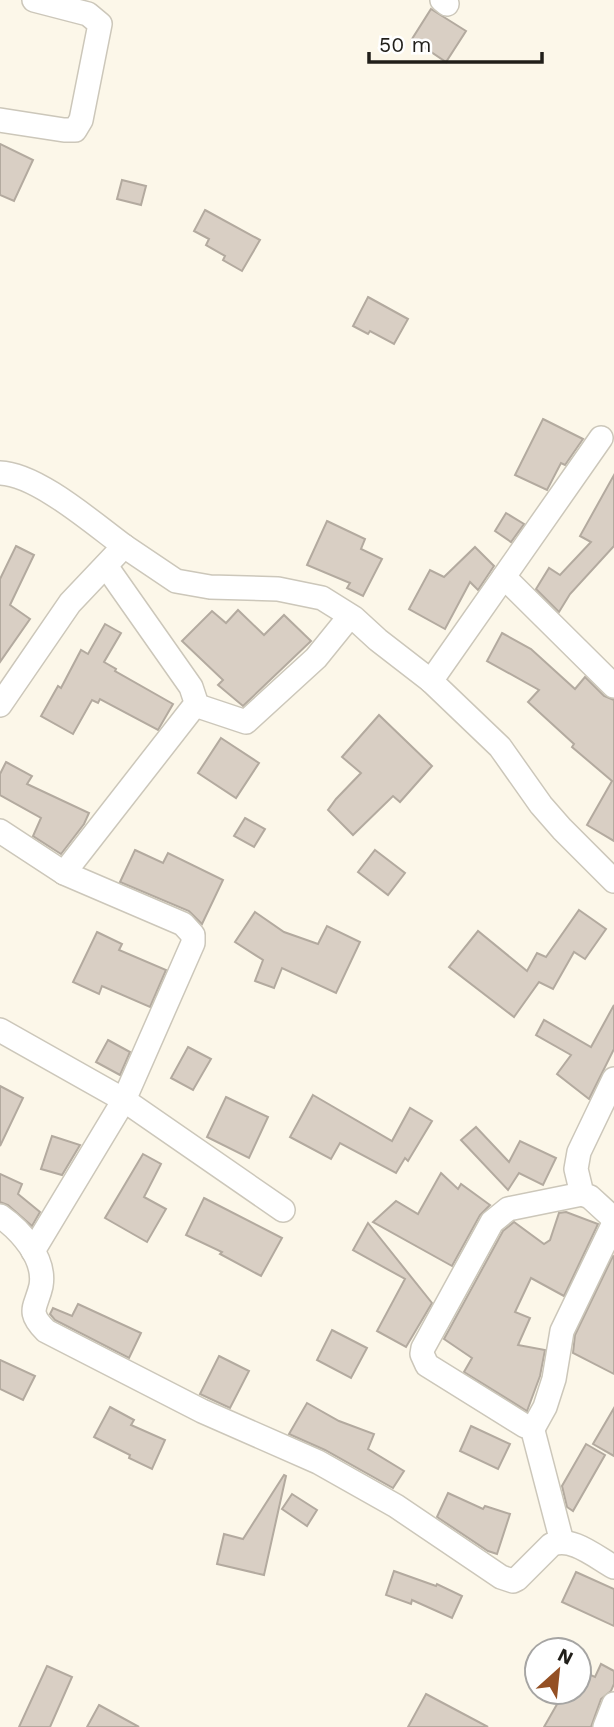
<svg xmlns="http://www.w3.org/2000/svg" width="614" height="1727" viewBox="0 0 614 1727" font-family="'Work Sans',sans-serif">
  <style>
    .building { fill: #d9cfc4; stroke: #b3aa9f; stroke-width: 2 }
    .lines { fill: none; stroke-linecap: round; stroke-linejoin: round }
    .street-casing { stroke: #ccc7ba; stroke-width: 26 }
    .street { stroke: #fff; stroke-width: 23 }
  </style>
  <rect width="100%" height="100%" fill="#fcf7e9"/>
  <!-- building -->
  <g class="building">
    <polygon points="431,9 466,31 446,62 412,39"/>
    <polygon points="0,144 33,160 14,201 0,195"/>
    <polygon points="122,180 146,186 141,205 117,199"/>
    <polygon points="205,210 260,240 242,271 223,260 225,256 206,245 209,239 194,231"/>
    <polygon points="368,297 408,319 394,344 370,331 368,334 353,326"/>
    <polygon points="543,419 583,439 565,465 561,463 547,490 515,475"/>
    <polygon points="614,475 614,546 570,594 559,612 536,589 549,568 560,575 591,542 580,536"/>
    <polygon points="506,513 524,524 511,542 495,531"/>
    <polygon points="327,521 365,539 361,549 382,559 363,596 347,588 350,583 307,565"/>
    <polygon points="16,546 34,555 10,605 30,619 0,662 0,579"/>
    <polygon points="475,547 494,566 478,590 470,582 445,629 409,609 430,570 444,577"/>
    <polygon points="238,610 264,635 284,615 311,641 243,706 218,685 223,680 182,641 212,611 226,623"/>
    <polygon points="105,624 121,633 104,662 116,669 115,671 173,704 158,730 100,699 98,703 92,700 73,734 41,716 58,686 61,688 81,650 88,654"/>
    <polygon points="502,633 531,649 575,689 585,677 604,696 614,700 614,841 587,825 612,781 572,747 574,744 528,702 539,690 487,661"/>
    <polygon points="379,715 432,766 400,802 393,796 353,835 328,810 336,799 361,773 342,757"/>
    <polygon points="221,738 259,763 236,798 198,773"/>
    <polygon points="6,762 32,776 27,784 89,813 84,824 61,854 33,836 41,818 0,795 0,774"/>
    <polygon points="245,818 265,829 254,847 234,836"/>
    <polygon points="135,850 163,863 168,853 223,880 202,924 189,911 120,882"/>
    <polygon points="375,850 405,873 388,895 358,872"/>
    <polygon points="579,910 606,929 585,959 574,952 553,989 539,982 514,1017 449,967 478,931 527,971 537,953 546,957"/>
    <polygon points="255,912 284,932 318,944 327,926 360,942 336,993 282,968 274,988 255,981 263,960 235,942"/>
    <polygon points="97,932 122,944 119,950 166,970 150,1007 102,986 99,994 73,982"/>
    <polygon points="614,1005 614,1049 589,1099 557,1074 571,1055 536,1035 544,1020 591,1047"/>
    <polygon points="108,1040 130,1052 120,1075 96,1062"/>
    <polygon points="188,1047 211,1059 193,1090 171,1078"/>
    <polygon points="0,1086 23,1098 0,1146"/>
    <polygon points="313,1095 392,1141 410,1108 432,1121 408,1161 405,1158 396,1173 340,1143 331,1159 290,1137"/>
    <polygon points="226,1097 268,1117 249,1158 207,1137"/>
    <polygon points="476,1127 509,1162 520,1141 556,1158 543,1185 519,1173 508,1190 461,1140"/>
    <polygon points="52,1136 80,1145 62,1175 41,1169"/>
    <polygon points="143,1154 161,1164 144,1197 166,1209 147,1242 105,1218"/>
    <polygon points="441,1173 458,1189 461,1184 490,1205 480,1215 452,1266 373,1222 396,1201 418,1214"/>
    <polygon points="0,1174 22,1184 18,1194 40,1212 32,1226 8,1205 0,1202"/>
    <polygon points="204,1198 282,1238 261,1276 220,1254 222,1252 186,1235"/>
    <polygon points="566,1212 598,1224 564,1296 531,1278 515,1312 530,1318 518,1345 545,1350 540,1376 527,1411 464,1372 472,1358 444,1339 503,1231 514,1222 544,1244 550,1240 559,1213"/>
    <polygon points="368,1223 432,1303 406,1347 377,1331 405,1279 353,1250"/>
    <polygon points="613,1256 614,1257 614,1374 573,1353 575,1335"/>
    <polygon points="78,1304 141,1333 129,1358 55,1320 50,1314 53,1308 72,1316"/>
    <polygon points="332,1330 367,1348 351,1378 317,1360"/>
    <polygon points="219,1356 249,1371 230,1408 200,1394"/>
    <polygon points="0,1360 35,1376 23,1400 0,1389"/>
    <polygon points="307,1403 339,1421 374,1434 368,1449 404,1471 393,1488 325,1450 289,1434"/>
    <polygon points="110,1407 134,1420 131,1425 165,1440 152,1469 129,1458 130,1455 94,1437"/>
    <polygon points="614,1408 614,1456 593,1444"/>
    <polygon points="471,1426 510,1444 498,1469 460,1451"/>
    <polygon points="586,1444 605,1455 573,1511 567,1507 562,1486"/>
    <polygon points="284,1475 286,1476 264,1575 217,1564 224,1534 243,1539"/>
    <polygon points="448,1493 483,1509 485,1506 510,1514 497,1554 488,1551 437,1517"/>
    <polygon points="292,1494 317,1510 307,1526 282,1509"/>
    <polygon points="394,1571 436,1586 437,1584 462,1596 452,1618 412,1600 411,1604 386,1595"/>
    <polygon points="576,1572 614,1589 614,1626 562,1602"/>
    <polygon points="601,1664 614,1671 614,1684 611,1691 601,1699 591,1727 544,1727 564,1692 579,1692 579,1670 595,1677"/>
    <polygon points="47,1666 72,1677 50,1727 19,1727"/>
    <polygon points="426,1694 488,1727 408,1727"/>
    <polygon points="99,1705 139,1727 87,1727"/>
  </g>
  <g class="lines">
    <defs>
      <g id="street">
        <polyline points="442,0 447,4"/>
        <polyline points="0,120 64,130 75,130 81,120 100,24 88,14 34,0"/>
        <path d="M0 473C37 474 94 524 124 546"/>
        <polyline points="504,577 614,686"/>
        <polyline points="431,681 601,438"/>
        <polyline points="0,705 70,603 124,546 176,581 210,587 278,589 322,598 354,618 378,640 431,681 500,747 541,805 562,829 614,881"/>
        <polyline points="195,705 246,722 316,658 350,616"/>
        <polyline points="0,831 64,873 183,924 193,935 193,943 124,1100 33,1251"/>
        <polyline points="64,873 195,705 195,699 191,687 106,566"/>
        <polyline points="0,1030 124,1100 283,1210"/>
        <polyline points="614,1079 579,1152 576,1169 582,1194 590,1197 614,1219"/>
        <polyline points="582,1194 508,1209 492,1222 423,1348 422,1354 427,1365 525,1426 535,1425 545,1407 554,1379 562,1331 614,1223"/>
        <path d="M0 1216C20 1230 46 1258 41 1286 36 1308 26 1311 46 1331L202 1411 318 1462 396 1506 501 1577 513 1581 517 1579 551 1545C571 1535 597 1558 614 1567"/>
        <polyline points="532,1427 562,1542"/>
        <polyline points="605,1727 614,1704"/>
      </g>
    </defs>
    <!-- street casing -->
    <use href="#street" class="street-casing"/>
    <!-- street -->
    <use href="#street" class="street"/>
  </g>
  <!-- north arrow -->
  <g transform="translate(558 1671) rotate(27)"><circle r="33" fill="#ffffff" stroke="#a6a5a3" stroke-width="2"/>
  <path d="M0-5L12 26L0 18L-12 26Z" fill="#945024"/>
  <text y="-10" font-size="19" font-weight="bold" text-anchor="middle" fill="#211f1a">N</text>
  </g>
  <!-- scale -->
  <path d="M369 52v10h173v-10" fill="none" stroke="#211f1a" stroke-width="3.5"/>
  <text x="379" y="52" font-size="21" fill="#211f1a" stroke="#ffffff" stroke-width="5" paint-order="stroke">50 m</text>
</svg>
